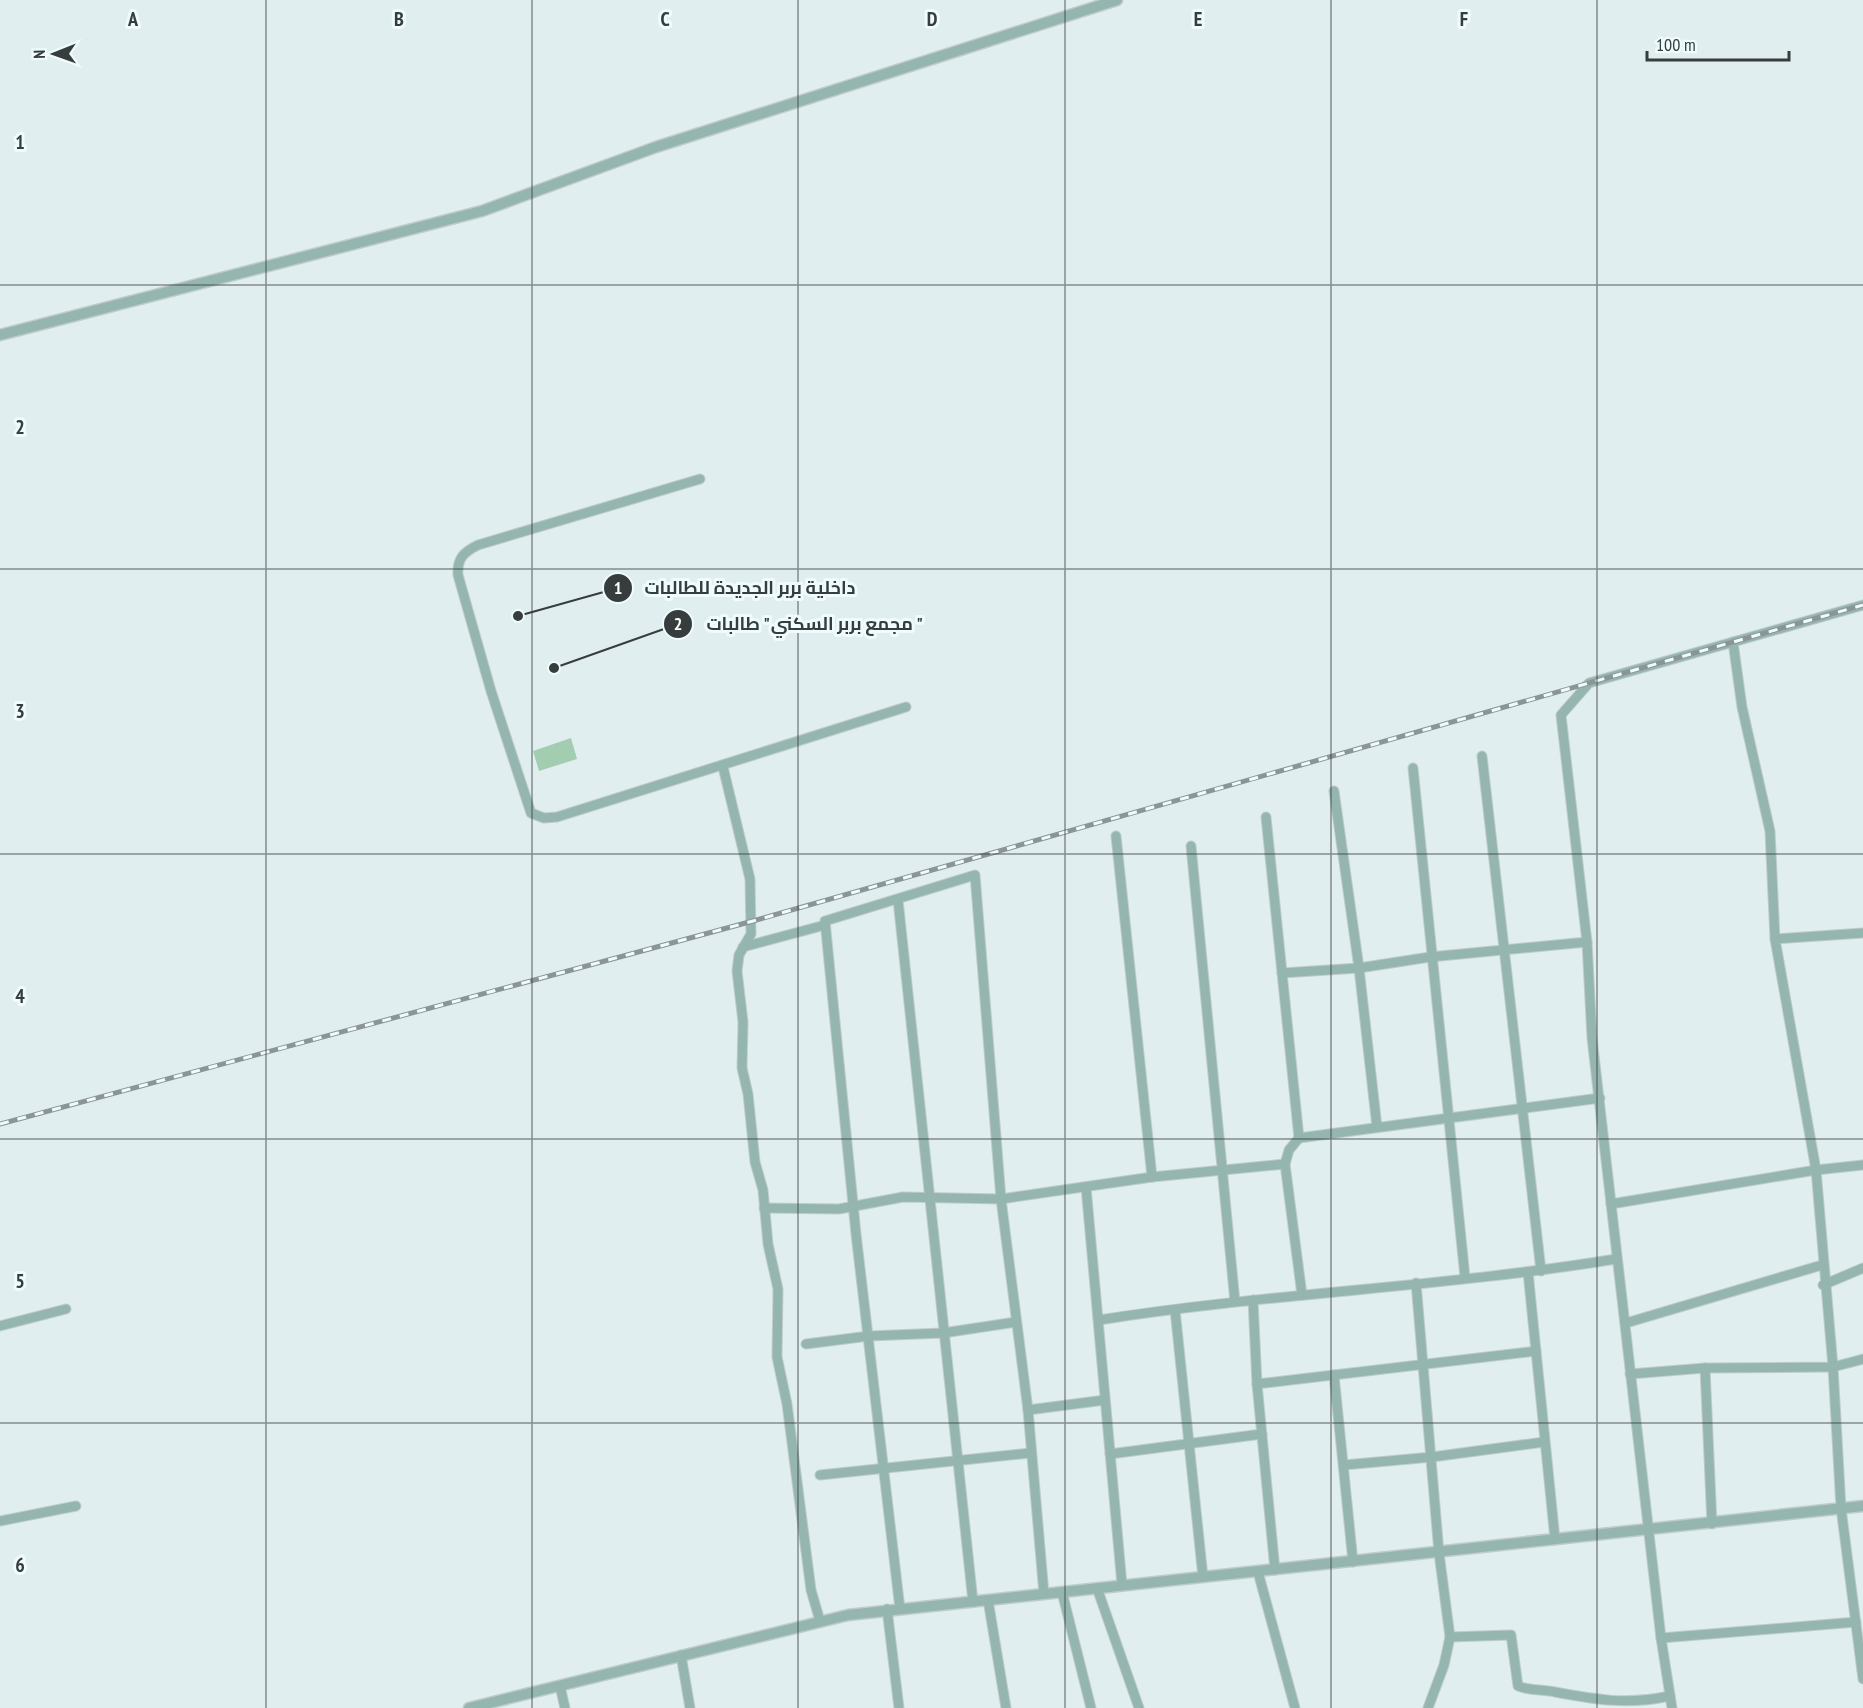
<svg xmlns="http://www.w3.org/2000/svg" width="1863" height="1708" viewBox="0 0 1863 1708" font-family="'PT Sans Narrow',Cairo,sans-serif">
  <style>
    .green { fill: #a2cdb0 }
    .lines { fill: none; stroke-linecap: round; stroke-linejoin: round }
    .minor-casing { stroke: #bfcbcc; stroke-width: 11 }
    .tertiary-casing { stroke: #bfcbcc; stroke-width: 13 }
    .minor { stroke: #94b6af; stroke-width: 9 }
    .tertiary { stroke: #94b6af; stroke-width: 10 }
    .rail-casing { stroke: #8c9596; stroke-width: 5 }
    .rail { stroke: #eefcfe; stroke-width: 3; stroke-dasharray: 9; stroke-linecap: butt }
    .grid { fill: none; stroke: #373d3d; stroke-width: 1.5; stroke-opacity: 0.55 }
    .grid-label { font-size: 20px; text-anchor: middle; font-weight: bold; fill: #373d3d; stroke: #eefcfe; stroke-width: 6; stroke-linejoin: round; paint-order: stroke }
    .leader { fill: none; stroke: #373d3d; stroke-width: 2 }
    .callout-dot { fill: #373d3d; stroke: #eefcfe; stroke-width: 2 }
    .mark-label { font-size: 18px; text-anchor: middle; font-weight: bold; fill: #fff }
    .callout-label { font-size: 18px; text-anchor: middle; font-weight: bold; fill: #373d3d; stroke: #eefcfe; stroke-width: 6; stroke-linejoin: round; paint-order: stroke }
  </style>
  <rect width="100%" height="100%" fill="#e1eef0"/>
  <!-- green -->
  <polygon class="green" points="571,738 577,759 539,771 533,751"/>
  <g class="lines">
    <defs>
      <g id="minor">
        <path d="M700 479 478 545C464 552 457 558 458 575L491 691 531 813 544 818 557 817 906 707"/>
        <polyline points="1733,642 1742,707 1770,831 1775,939"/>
        <polyline points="1482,756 1541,1271"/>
        <polyline points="723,767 750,879 751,934 739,955 737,971 743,1022 742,1068 748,1094 755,1162 763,1190 768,1244 778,1289 777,1357 787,1404 811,1590 820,1621"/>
        <polyline points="1413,768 1465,1277"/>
        <polyline points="1334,791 1359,968 1377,1127"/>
        <polyline points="1266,817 1299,1138"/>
        <polyline points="1116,836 1152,1177"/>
        <polyline points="1191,846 1235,1302"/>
        <polyline points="898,900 973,1602"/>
        <polyline points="1863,933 1775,939 1816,1170 1833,1367 1841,1508 1863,1679"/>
        <polyline points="743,947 825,925"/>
        <polyline points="1282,973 1359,968 1430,957 1587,942"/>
        <polyline points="1086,1187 1122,1585"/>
        <polyline points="1611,1204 1816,1170 1863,1165"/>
        <polyline points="764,1208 839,1209 903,1197 1001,1199 1152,1177 1285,1164"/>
        <polyline points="1528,1272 1555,1539"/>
        <polyline points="1416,1283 1439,1553 1450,1637 1444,1665 1428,1708"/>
        <polyline points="1823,1285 1863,1268"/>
        <polyline points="1302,1295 1285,1164 1289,1150 1299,1138 1600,1098"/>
        <polyline points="1253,1300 1257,1384 1275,1570"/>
        <polyline points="1175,1310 1203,1577"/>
        <path d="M1099 1320C1270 1293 1445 1287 1616 1259"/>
        <polyline points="1626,1323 1822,1265"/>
        <polyline points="0,1326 66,1309"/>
        <polyline points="806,1344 869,1336 943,1333 1016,1322"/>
        <polyline points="1705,1368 1712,1524"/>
        <polyline points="1630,1374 1705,1368 1833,1367 1863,1359"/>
        <polyline points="1334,1375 1353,1562"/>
        <polyline points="1257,1384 1536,1351"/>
        <polyline points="1028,1410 1105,1400"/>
        <polyline points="1110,1454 1262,1434"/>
        <polyline points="1344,1465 1432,1457 1544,1442"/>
        <polyline points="820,1475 1030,1453"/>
        <polyline points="0,1521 76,1506"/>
        <polyline points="1258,1572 1295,1708"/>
        <polyline points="1097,1588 1139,1708"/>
        <polyline points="1062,1592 1091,1708"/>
        <polyline points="988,1600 1006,1708"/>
        <polyline points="887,1609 899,1708"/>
        <polyline points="900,1609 856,1234 825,921 975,875 1001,1199 1028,1410 1044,1594"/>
        <path d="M1450 1637 1511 1635 1518 1686C1530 1691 1542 1689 1555 1692 1598 1700 1627 1705 1670 1696"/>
        <polyline points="1661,1638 1856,1622"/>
        <polyline points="681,1655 690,1708"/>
        <polyline points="560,1686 565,1708"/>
        <polyline points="1672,1708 1661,1638 1592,1038 1587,942 1561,715 1589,683 1863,605"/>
      </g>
      <g id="tertiary">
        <polyline points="0,335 482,211 656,147 1117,0"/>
        <polyline points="469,1708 848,1615 1863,1506"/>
      </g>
    </defs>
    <!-- minor casing -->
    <use href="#minor" class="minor-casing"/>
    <!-- tertiary casing -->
    <use href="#tertiary" class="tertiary-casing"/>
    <!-- minor -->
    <use href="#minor" class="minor"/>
    <!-- tertiary -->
    <use href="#tertiary" class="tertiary"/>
    <defs>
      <polyline id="rail" points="0,1124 753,921 1863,605"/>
    </defs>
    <!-- rail casing -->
    <use href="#rail" class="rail-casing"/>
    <!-- rail -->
    <use href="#rail" class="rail"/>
  </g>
  <!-- grid -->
  <path class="grid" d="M266 0V1708M532 0V1708M798 0V1708M1065 0V1708M1331 0V1708M1597 0V1708M0 285H1863M0 569H1863M0 854H1863M0 1139H1863M0 1423H1863"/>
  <g class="grid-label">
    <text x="133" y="26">A</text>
    <text x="399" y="26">B</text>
    <text x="665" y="26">C</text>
    <text x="932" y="26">D</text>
    <text x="1198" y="26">E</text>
    <text x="1464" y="26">F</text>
    <text x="20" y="149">1</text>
    <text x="20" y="434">2</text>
    <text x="20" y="718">3</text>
    <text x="20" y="1003">4</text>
    <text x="20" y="1288">5</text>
    <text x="20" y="1572">6</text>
  </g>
  <!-- callouts -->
  <path class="leader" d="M518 616L618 588M554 668L678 624"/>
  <g class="callout-dot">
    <circle cx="518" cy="616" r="6"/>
    <circle cx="554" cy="668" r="6"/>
    <circle cx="618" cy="588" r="15"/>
    <circle cx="678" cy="624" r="15"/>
  </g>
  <g class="mark-label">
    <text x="618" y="594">1</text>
    <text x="678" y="630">2</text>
  </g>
  <g class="callout-label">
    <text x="750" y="594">داخلية بربر الجديدة للطالبات</text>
    <text x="814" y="630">مجمع بربر السكني " طالبات "</text>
  </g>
  <!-- north arrow -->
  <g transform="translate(54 54) rotate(269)" stroke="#eefcfe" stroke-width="4.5" paint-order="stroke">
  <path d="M0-4.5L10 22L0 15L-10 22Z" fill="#373d3d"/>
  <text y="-9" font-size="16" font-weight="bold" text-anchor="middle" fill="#373d3d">N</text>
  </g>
  <!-- scale -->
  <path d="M1647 51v9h142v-9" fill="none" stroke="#373d3d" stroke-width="3"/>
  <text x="1656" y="51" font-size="18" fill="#373d3d" stroke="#eefcfe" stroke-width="4.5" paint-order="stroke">100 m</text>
</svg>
